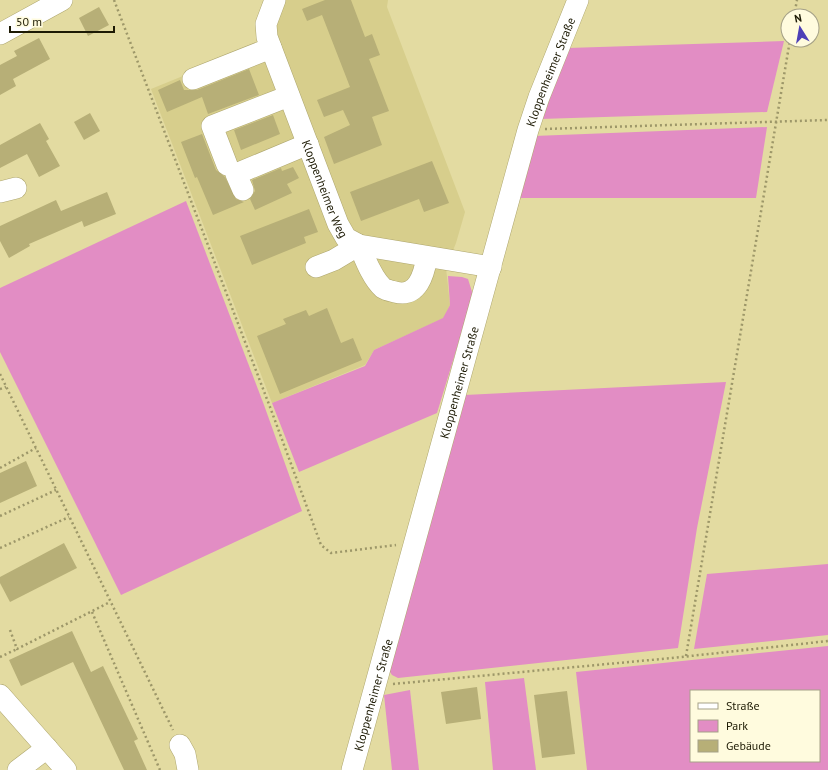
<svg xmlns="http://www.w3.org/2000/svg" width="828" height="770" viewBox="0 0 828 770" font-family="'PT Sans',sans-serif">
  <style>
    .built { fill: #d7ce8c }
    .green { fill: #e28dc4; fill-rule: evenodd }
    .building { fill: #b7af77 }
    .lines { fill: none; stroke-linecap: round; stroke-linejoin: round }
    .minor-casing { stroke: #aea66e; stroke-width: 22 }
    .path { stroke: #9d9769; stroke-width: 2.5; stroke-dasharray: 2 3; stroke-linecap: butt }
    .minor { stroke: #fff; stroke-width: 21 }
    .labels { text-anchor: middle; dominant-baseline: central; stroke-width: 3.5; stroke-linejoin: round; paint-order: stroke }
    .street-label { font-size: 12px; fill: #1d1a04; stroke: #fffbde }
  </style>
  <rect width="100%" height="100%" fill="#e3dba1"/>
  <!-- built -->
  <polygon class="built" points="286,0 388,0 387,7 465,212 456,243 446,268 450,305 444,318 374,350 365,365 272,403 151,89 276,38 274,31"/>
  <!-- green -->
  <g class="green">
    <polygon points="784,41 767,112 540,119 568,48"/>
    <polygon points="767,127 756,198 517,198 534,136"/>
    <polygon points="186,201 264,405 302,511 121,595 0,352 0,288"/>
    <polygon points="448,276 462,277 468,279 473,295 437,413 299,472 272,403 365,366 374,350 443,318 450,305"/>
    <polygon points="726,382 697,528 678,648 398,678 392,675 388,669 465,395"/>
    <polygon points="828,564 828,635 694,649 707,574"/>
    <path d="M828 646V770H587L576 672ZM691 691H819V761H691Z"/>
    <polygon points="524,678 536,770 493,770 485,682"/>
    <polygon points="410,690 419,770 392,770 384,695"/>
  </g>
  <!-- building -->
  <g class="building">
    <polygon points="325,0 351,0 365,37 372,34 380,55 369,59 389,111 372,117 382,145 334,164 324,137 350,125 343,110 324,117 317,100 350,87 322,15 307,21 302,9"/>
    <polygon points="99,7 109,25 88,36 79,18"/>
    <polygon points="39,38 50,59 13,79 16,86 0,95 0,65 17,56 14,51"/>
    <polygon points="249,69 259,95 208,114 202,97 167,112 158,90 180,80 184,90 197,90"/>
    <polygon points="90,113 100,131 84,140 74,122"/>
    <polygon points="273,115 280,134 241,150 234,130"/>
    <polygon points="40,123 49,139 46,141 60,166 39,177 27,154 0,168 0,145"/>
    <polygon points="202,134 216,170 225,177 236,199 244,202 213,215 197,177 195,178 181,142"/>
    <polygon points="432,161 449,203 424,212 419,199 361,221 350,192"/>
    <polygon points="293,167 299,178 287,184 292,193 255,210 250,199 255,191 252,180 281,168 282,171"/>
    <polygon points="107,192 116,214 84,227 82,221 29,244 30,246 9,258 0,241 0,226 56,200 61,211"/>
    <polygon points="309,209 318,232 304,237 306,243 252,265 240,236"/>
    <polygon points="327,308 341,343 353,338 362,360 280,394 257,336 286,324 283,319 306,310 309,316"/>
    <polygon points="26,461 37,486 0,503 0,473"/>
    <polygon points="64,543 77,568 10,602 0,583 0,577"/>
    <polygon points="72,631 91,672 103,666 138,739 134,741 147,770 124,770 73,662 21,686 9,660"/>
    <polygon points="477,687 481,719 446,724 441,692"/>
    <polygon points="567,691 575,754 542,758 534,695"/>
  </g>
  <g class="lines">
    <defs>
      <g id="minor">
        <path id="s1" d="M275 0 266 24 267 37 338 224 346 238 359 245 491 267"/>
        <polyline points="0,34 62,0"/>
        <polyline points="193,79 271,48"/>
        <polyline points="227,165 212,126 289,96"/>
        <polyline points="243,190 236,174 308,144"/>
        <polyline points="0,192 16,188"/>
        <path d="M316 267 334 260 359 245C365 259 372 278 383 288 386 290 391 291 395 292 418 298 424 274 427 257"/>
        <polyline points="0,695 66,770"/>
        <polyline points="180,745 185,754 188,770"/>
        <polyline points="18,770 47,748"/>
        <path id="s2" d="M352 770 528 130 539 97 578 0"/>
      </g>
    </defs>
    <!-- minor casing -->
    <use href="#minor" class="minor-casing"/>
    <!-- path -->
    <g class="path">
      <polyline points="114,0 270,407 321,545 331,553 396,545"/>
      <polyline points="794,16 797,0"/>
      <polyline points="545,129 828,120"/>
      <polyline points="0,374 173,730"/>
      <polyline points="0,389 6,387"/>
      <polyline points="0,468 36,448"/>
      <polyline points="0,516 56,490"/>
      <polyline points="0,548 69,517"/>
      <polyline points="92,612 160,770"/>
      <polyline points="10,630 17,649 110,602"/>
      <polyline points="686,656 790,40"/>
      <polyline points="0,657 17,649"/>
      <polyline points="393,684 672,658 828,641"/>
    </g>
    <!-- minor -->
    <use href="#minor" class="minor"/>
  </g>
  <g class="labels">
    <!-- street labels -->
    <g class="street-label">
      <text stroke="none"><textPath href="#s2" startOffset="726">Kloppenheimer Straße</textPath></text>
      <text stroke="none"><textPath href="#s1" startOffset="201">Kloppenheimer Weg</textPath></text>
      <text stroke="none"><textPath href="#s2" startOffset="402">Kloppenheimer Straße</textPath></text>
      <text stroke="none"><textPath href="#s2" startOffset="78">Kloppenheimer Straße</textPath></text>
    </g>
  </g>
  <!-- legend -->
  <rect x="690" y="690" width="130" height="72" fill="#fffbde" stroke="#a5a187"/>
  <rect x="698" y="703" width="20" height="6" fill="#ffffff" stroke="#a5a187"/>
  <text x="726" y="710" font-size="12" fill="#1d1a04">Straße</text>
  <rect x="698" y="720" width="20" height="12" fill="#e28dc4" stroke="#a5a187"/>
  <text x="726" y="730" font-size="12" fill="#1d1a04">Park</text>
  <rect x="698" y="740" width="20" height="12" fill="#b7af77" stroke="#a5a187"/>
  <text x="726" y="750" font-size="12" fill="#1d1a04">Gebäude</text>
  <!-- north arrow -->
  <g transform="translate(800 28) rotate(349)"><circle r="19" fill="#fffbde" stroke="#a5a187"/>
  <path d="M0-3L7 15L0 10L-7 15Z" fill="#4d40b7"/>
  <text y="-6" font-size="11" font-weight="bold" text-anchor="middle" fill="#1d1a04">N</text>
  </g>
  <!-- scale -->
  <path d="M10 26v6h104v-6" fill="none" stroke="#1d1a04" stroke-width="2"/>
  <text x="16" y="26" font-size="12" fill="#1d1a04" stroke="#fffbde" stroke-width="3" paint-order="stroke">50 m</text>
</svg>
